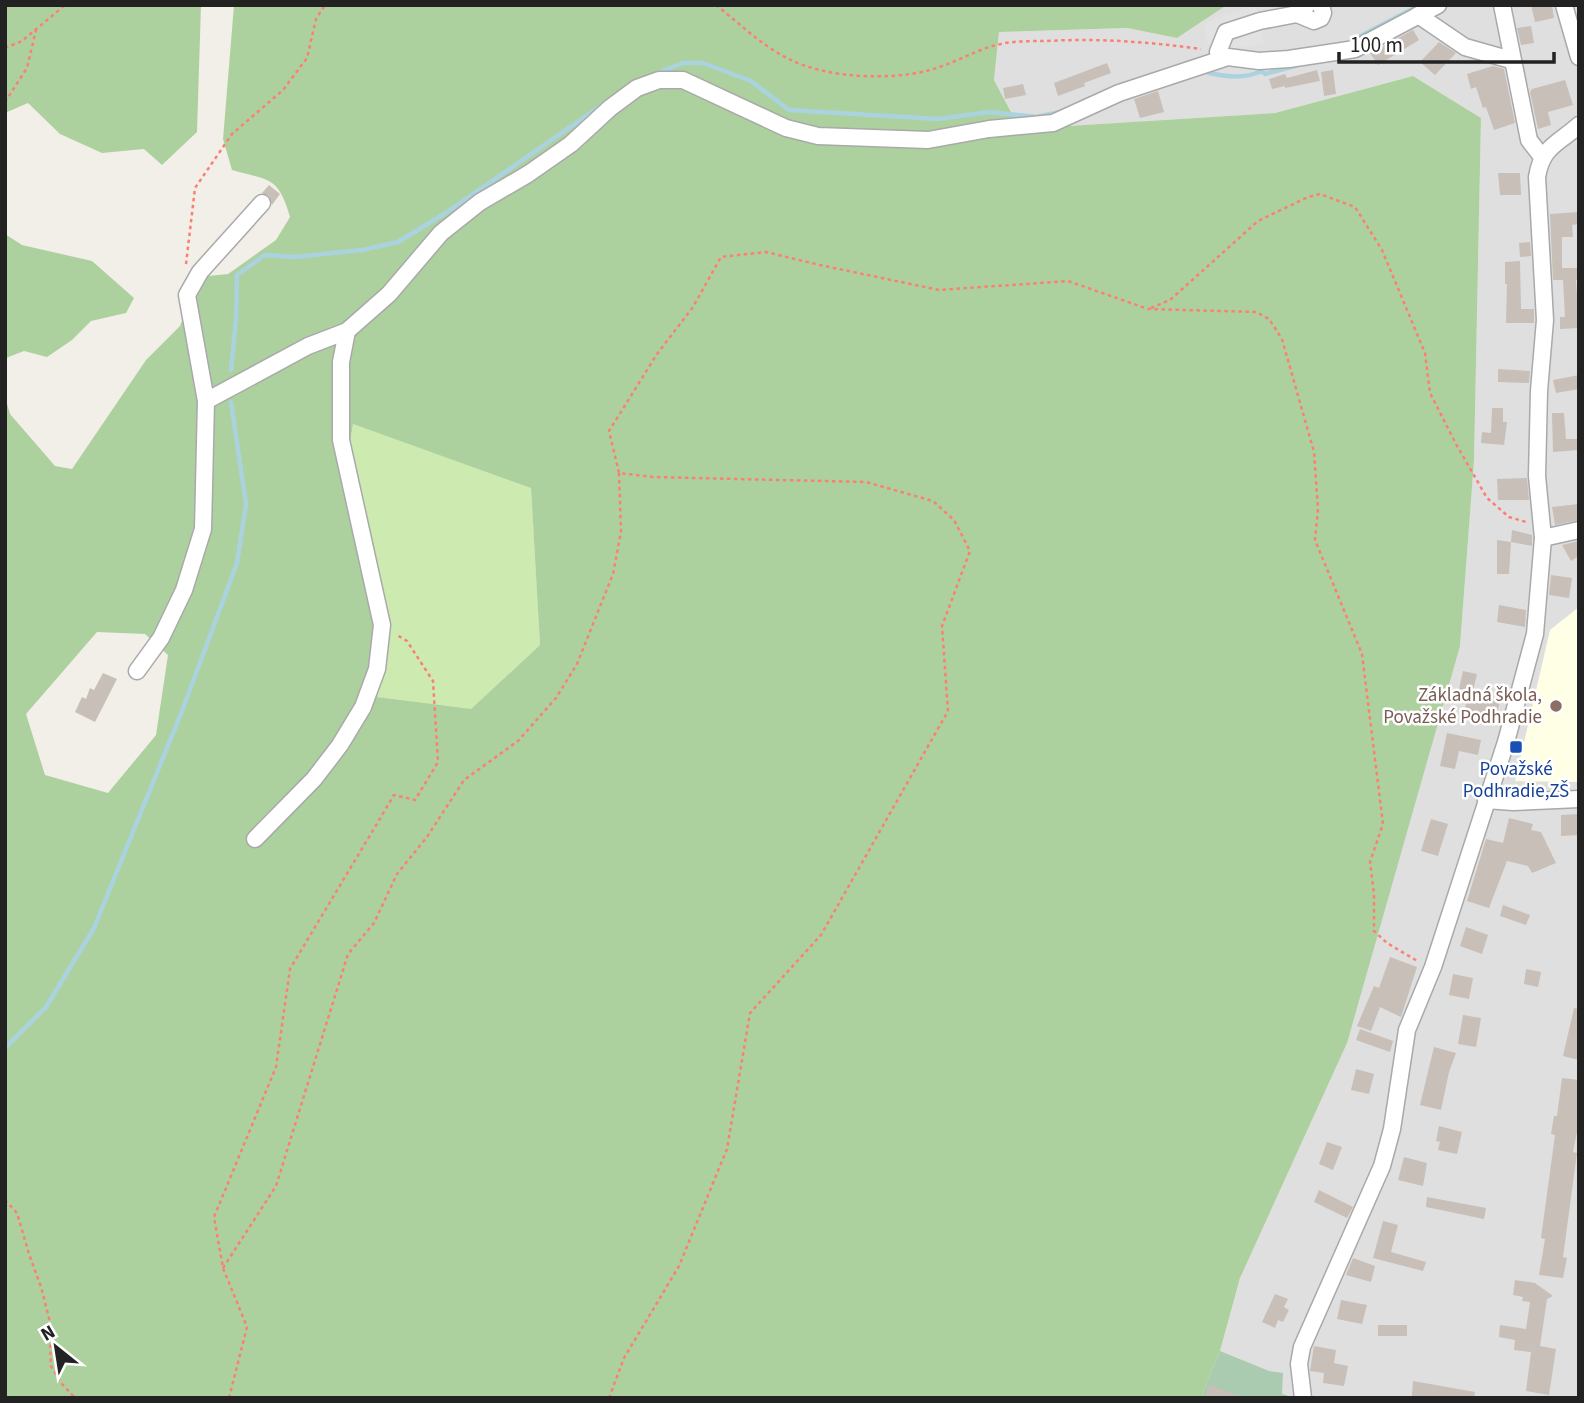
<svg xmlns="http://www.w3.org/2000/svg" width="1584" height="1403" viewBox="0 0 1584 1403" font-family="'Source Sans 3',sans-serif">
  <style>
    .residential { fill: #e0dfdf }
    .education { fill: #ffffe5 }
    .grass { fill: #cdebb0 }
    .forest { fill: #add19e; fill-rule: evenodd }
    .cemetery { fill: #aacbaf }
    .parking { fill: #e2e2e2 }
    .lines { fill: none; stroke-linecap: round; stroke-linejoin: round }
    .stream { stroke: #aad3df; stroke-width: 4.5 }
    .building { fill: #c7bfb8 }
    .minor-casing { stroke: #a9a9a9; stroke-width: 19 }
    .path { stroke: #fa8072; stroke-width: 2.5; stroke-dasharray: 3.5 3.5; stroke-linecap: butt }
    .minor { stroke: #fff; stroke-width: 16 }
    .education-dot { fill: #8d6e63; stroke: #fff; stroke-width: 2.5 }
    .transit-dot { fill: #1a4fb4; stroke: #fff; stroke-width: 2.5 }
    .labels { text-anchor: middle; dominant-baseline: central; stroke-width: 5; stroke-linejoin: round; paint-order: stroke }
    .education-label { font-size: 19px; fill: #785e54; stroke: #fff; text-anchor: end }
    .transit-label { font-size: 19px; fill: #164399; stroke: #fff }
  </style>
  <rect width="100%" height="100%" fill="#f2efe9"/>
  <!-- residential -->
  <polygon class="residential" points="1227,5 1579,5 1579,1398 1201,1398 1220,1351 1240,1278 1460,646 1474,461 1481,118 1413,76 1275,113 1020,129 994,80 999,32 1127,28 1177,38"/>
  <!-- education -->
  <polygon class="education" points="1579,607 1579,782 1515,781 1550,630"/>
  <!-- grass -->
  <polygon class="grass" points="353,424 531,487 540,645 470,710 376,697 387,620 348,455"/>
  <!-- forest -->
  <g class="forest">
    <polygon points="5,5 201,5 197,132 162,165 144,149 102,153 60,134 28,103 5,113"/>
    <path d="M234 5H1227L1177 38 1127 28 999 32 994 80 1020 129 1275 113 1413 76 1481 118 1474 461 1460 646 1347 1043 1240 1278 1220 1351 1201 1398H5V397L10 414 55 466 72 469 146 360 180 326 194 290 208 276 228 274 276 240 290 217C278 176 270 181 232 170L223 139ZM353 424 531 488 540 645 471 709 377 697 387 620 348 455ZM97 632 145 634 168 655 156 735 108 793 45 775 26 714Z"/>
    <polygon points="5,234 22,245 92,261 134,298 126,313 91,321 72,340 47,357 24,351 6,358 5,361"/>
  </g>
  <!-- cemetery -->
  <polygon class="cemetery" points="1220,1351 1269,1371 1283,1373 1282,1394 1295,1398 1201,1398"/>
  <!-- parking -->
  <polygon class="parking" points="1256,6 1264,44 1230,49 1207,44 1204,25 1216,18"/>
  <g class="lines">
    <!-- stream -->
    <g class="stream">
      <polyline points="1351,41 1420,5"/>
      <path d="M1209 73C1228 77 1244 79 1262 71L1265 74 1295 66"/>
      <polyline points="655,74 683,63 703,63 751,81 789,110 938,119 989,112 1036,117 1060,112"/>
      <polyline points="231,370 236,319 237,275 265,255 295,257 362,250 398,242 447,212 605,103"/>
      <polyline points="5,1048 46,1007 94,928 182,711 237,563 246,504 231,402"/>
    </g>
  </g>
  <!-- building -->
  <g class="building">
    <polygon points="1531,5 1552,5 1554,18 1535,22"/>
    <polygon points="1531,26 1534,43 1521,45 1517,28"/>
    <polygon points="1413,30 1419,40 1378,65 1370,53"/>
    <polygon points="1439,42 1456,53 1435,75 1420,62"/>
    <polygon points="1107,63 1111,73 1084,83 1083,79 1085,86 1058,96 1054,83"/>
    <polygon points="1493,66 1504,69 1515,123 1494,130 1486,107 1483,108 1476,87 1471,89 1467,74"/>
    <polygon points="1317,70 1320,81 1285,88 1285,86 1272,89 1269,79 1285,74 1287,78"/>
    <polygon points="1333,70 1336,94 1324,96 1321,72"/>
    <polygon points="1565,80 1573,105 1548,112 1551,125 1538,129 1530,92 1532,89"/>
    <polygon points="1023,84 1026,95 1005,99 1003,88"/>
    <polygon points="1158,91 1164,112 1140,118 1134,99"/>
    <polygon points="1498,173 1520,173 1521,195 1500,195"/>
    <polygon points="269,185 280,194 272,205 269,196 262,193"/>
    <polygon points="1579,212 1579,224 1572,225 1573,237 1562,237 1562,268 1579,268 1579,280 1576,280 1579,328 1560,329 1560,317 1565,317 1563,280 1553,280 1550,214"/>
    <polygon points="1530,242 1531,256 1520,257 1519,243"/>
    <polygon points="1520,261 1521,309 1534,309 1534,323 1506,323 1507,284 1505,284 1505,262"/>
    <polygon points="1498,369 1530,371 1529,383 1498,382"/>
    <polygon points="1579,375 1579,389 1556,393 1553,380"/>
    <polygon points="1492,408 1503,408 1503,422 1507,422 1504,445 1481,443 1482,432 1491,433"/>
    <polygon points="1552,413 1564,413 1566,439 1579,439 1579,450 1553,452"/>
    <polygon points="1527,478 1529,500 1498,500 1497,479"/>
    <polygon points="1579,504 1579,520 1555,525 1552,507"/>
    <polygon points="1512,530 1532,535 1532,546 1511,542"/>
    <polygon points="1497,540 1511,542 1509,574 1497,574"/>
    <polygon points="1579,541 1579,556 1571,561 1562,545"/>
    <polygon points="1551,575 1572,578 1569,598 1549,595"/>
    <polygon points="1499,605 1526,610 1525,627 1497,622"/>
    <polygon points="1463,671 1477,674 1473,691 1459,689"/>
    <polygon points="103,673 117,679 95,722 75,712 82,697 86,699 90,688 94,690"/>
    <polygon points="1469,694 1500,702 1496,717 1464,711"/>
    <polygon points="1447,733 1481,740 1478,755 1459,751 1455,769 1440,766"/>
    <polygon points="1579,814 1579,835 1561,836 1561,815"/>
    <polygon points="1509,818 1533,824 1531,830 1541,832 1556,863 1532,873 1528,866 1507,861 1489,908 1467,901 1486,839 1503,843"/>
    <polygon points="1431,819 1448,824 1438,856 1421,851"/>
    <polygon points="1503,905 1530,915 1526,925 1500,916"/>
    <polygon points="1466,927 1488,935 1482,954 1460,946"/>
    <polygon points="1390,957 1417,967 1401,1017 1380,1007 1371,1031 1357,1026 1374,986 1379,988"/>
    <polygon points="1526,969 1541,972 1538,987 1524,984"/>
    <polygon points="1453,974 1473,978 1469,999 1449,995"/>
    <polygon points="1574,1008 1579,1009 1579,1060 1563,1056"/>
    <polygon points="1463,1015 1481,1018 1476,1047 1458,1044"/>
    <polygon points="1360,1029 1393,1041 1390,1052 1356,1040"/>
    <polygon points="1434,1047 1456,1053 1449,1072 1441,1110 1420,1105"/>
    <polygon points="1356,1069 1374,1074 1369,1094 1351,1090"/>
    <polygon points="1562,1078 1579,1080 1579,1122 1573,1152 1577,1153 1563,1257 1567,1258 1563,1278 1539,1275 1545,1239 1541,1238 1555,1135 1551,1134 1554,1116 1557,1116"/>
    <polygon points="1439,1126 1462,1132 1457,1154 1438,1150 1440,1142 1436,1141"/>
    <polygon points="1327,1142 1342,1147 1333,1170 1319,1164"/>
    <polygon points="1404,1157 1427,1163 1423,1186 1398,1180"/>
    <polygon points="1319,1190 1353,1207 1347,1218 1314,1202"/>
    <polygon points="1427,1197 1486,1208 1484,1219 1426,1207"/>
    <polygon points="1383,1221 1398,1225 1391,1252 1426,1262 1423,1271 1373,1258"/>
    <polygon points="1353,1258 1375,1266 1371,1282 1346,1275"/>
    <polygon points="1515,1280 1535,1283 1553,1296 1547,1299 1540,1346 1556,1349 1549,1395 1526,1391 1531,1352 1514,1350 1515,1340 1499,1337 1500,1325 1526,1329 1530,1302 1522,1301 1523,1297 1513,1295"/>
    <polygon points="1275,1294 1288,1299 1284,1307 1289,1310 1283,1322 1278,1320 1275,1328 1262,1322"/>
    <polygon points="1341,1300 1367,1305 1362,1324 1337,1319"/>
    <rect x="1378" y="1325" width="29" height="11"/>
    <polygon points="1314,1346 1336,1350 1334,1363 1348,1366 1344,1386 1323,1383 1324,1373 1310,1371"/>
    <polygon points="1413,1381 1475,1392 1474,1398 1425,1398 1412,1396"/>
    <polygon points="1209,1385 1240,1396 1240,1398 1205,1398"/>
  </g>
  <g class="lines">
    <defs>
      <g id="minor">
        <polyline points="1502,5 1529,140 1542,157"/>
        <polyline points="1564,5 1579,57"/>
        <polyline points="1297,14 1314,21 1321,18 1323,13 1321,5"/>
        <polyline points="1418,15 1465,47 1511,60"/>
        <polyline points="1218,52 1226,32 1260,21 1297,14 1307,5"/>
        <polyline points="206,401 187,295 200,272 262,203"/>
        <polyline points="1543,538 1579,530"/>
        <polyline points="137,671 161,638 184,590 203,529 206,401 308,346 347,331"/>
        <polyline points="1486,800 1513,802 1579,799"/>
        <polyline points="255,839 314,779 340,745 363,707 377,669 382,625 341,440 341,362 347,331 389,294 441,233 480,202 528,174 571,144 610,108 637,88 659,80 683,80 786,128 818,136 928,140 989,129 1053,123 1119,93 1228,57 1259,61 1289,59 1355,49 1438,5"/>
        <path d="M1303 1398 1299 1364 1302 1347 1382 1166 1392 1129 1407 1030 1433 967 1506 742 1535 634 1543 538 1537 476 1539 391 1545 320 1537 177C1542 146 1558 144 1579 125"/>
      </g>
    </defs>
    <!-- minor casing -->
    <use href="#minor" class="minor-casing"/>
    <!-- path -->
    <g class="path">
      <path d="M716 5C739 23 762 46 789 59 826 78 889 81 930 70 956 63 978 48 1005 43 1019 41 1033 41 1047 41 1100 38 1149 42 1201 49"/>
      <polyline points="5,48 22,41 65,5"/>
      <polyline points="5,102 27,68 36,30"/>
      <polyline points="186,264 195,188 232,134 283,90 307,58 316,19 325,5"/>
      <polyline points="1151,308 1170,300 1258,221 1308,197 1320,194 1355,207 1382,250 1425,353 1430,393 1456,444 1487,498 1509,517 1526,522"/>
      <polyline points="5,1200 17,1213 29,1254 41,1287 49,1318 51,1366 62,1384 75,1398"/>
      <polyline points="223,1268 276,1186 348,954 374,923 397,874 427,837 464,780 518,741 556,698 577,664 613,574 621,532 619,473"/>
      <polyline points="229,1398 247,1327 223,1268 214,1217 276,1067 290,969 394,795 415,800 438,762 433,681 407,641 397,635"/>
      <polyline points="609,1398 624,1358 679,1266 727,1149 750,1013 821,935 948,711 942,626 970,551 954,520 933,501 866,482 653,477 619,473 609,431 657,354 693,307 721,257 766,252 820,265 939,290 1068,281 1148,309 1256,312 1269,319 1282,339 1314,452 1318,509 1315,540 1362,654 1383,824 1370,862 1374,894 1374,931 1387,943 1419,962"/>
    </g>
    <!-- minor -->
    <use href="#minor" class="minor"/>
  </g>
  <!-- markers -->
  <circle class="education-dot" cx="1556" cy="706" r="7"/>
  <rect class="transit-dot" x="1509" y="740" width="14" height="14" rx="3.5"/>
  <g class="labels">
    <!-- education labels -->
    <g class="education-label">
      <text x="1542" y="695">Základná škola,<tspan x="1542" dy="22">Považské Podhradie</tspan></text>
    </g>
    <!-- transit labels -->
    <g class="transit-label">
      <text x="1516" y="769">Považské<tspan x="1516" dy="22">Podhradie,ZŠ</tspan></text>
    </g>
  </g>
  <!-- border -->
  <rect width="1584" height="1403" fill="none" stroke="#222222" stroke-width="14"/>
  <!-- north arrow -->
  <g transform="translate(56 1347) rotate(330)" stroke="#ffffff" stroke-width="5" paint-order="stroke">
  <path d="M0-5L12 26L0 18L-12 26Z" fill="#222222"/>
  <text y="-10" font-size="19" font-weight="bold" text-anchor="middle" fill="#222222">N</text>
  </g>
  <!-- scale -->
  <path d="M1339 52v10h215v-10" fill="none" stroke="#222222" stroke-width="3.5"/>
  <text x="1350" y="52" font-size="21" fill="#222222" stroke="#ffffff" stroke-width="5" paint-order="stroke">100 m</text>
</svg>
